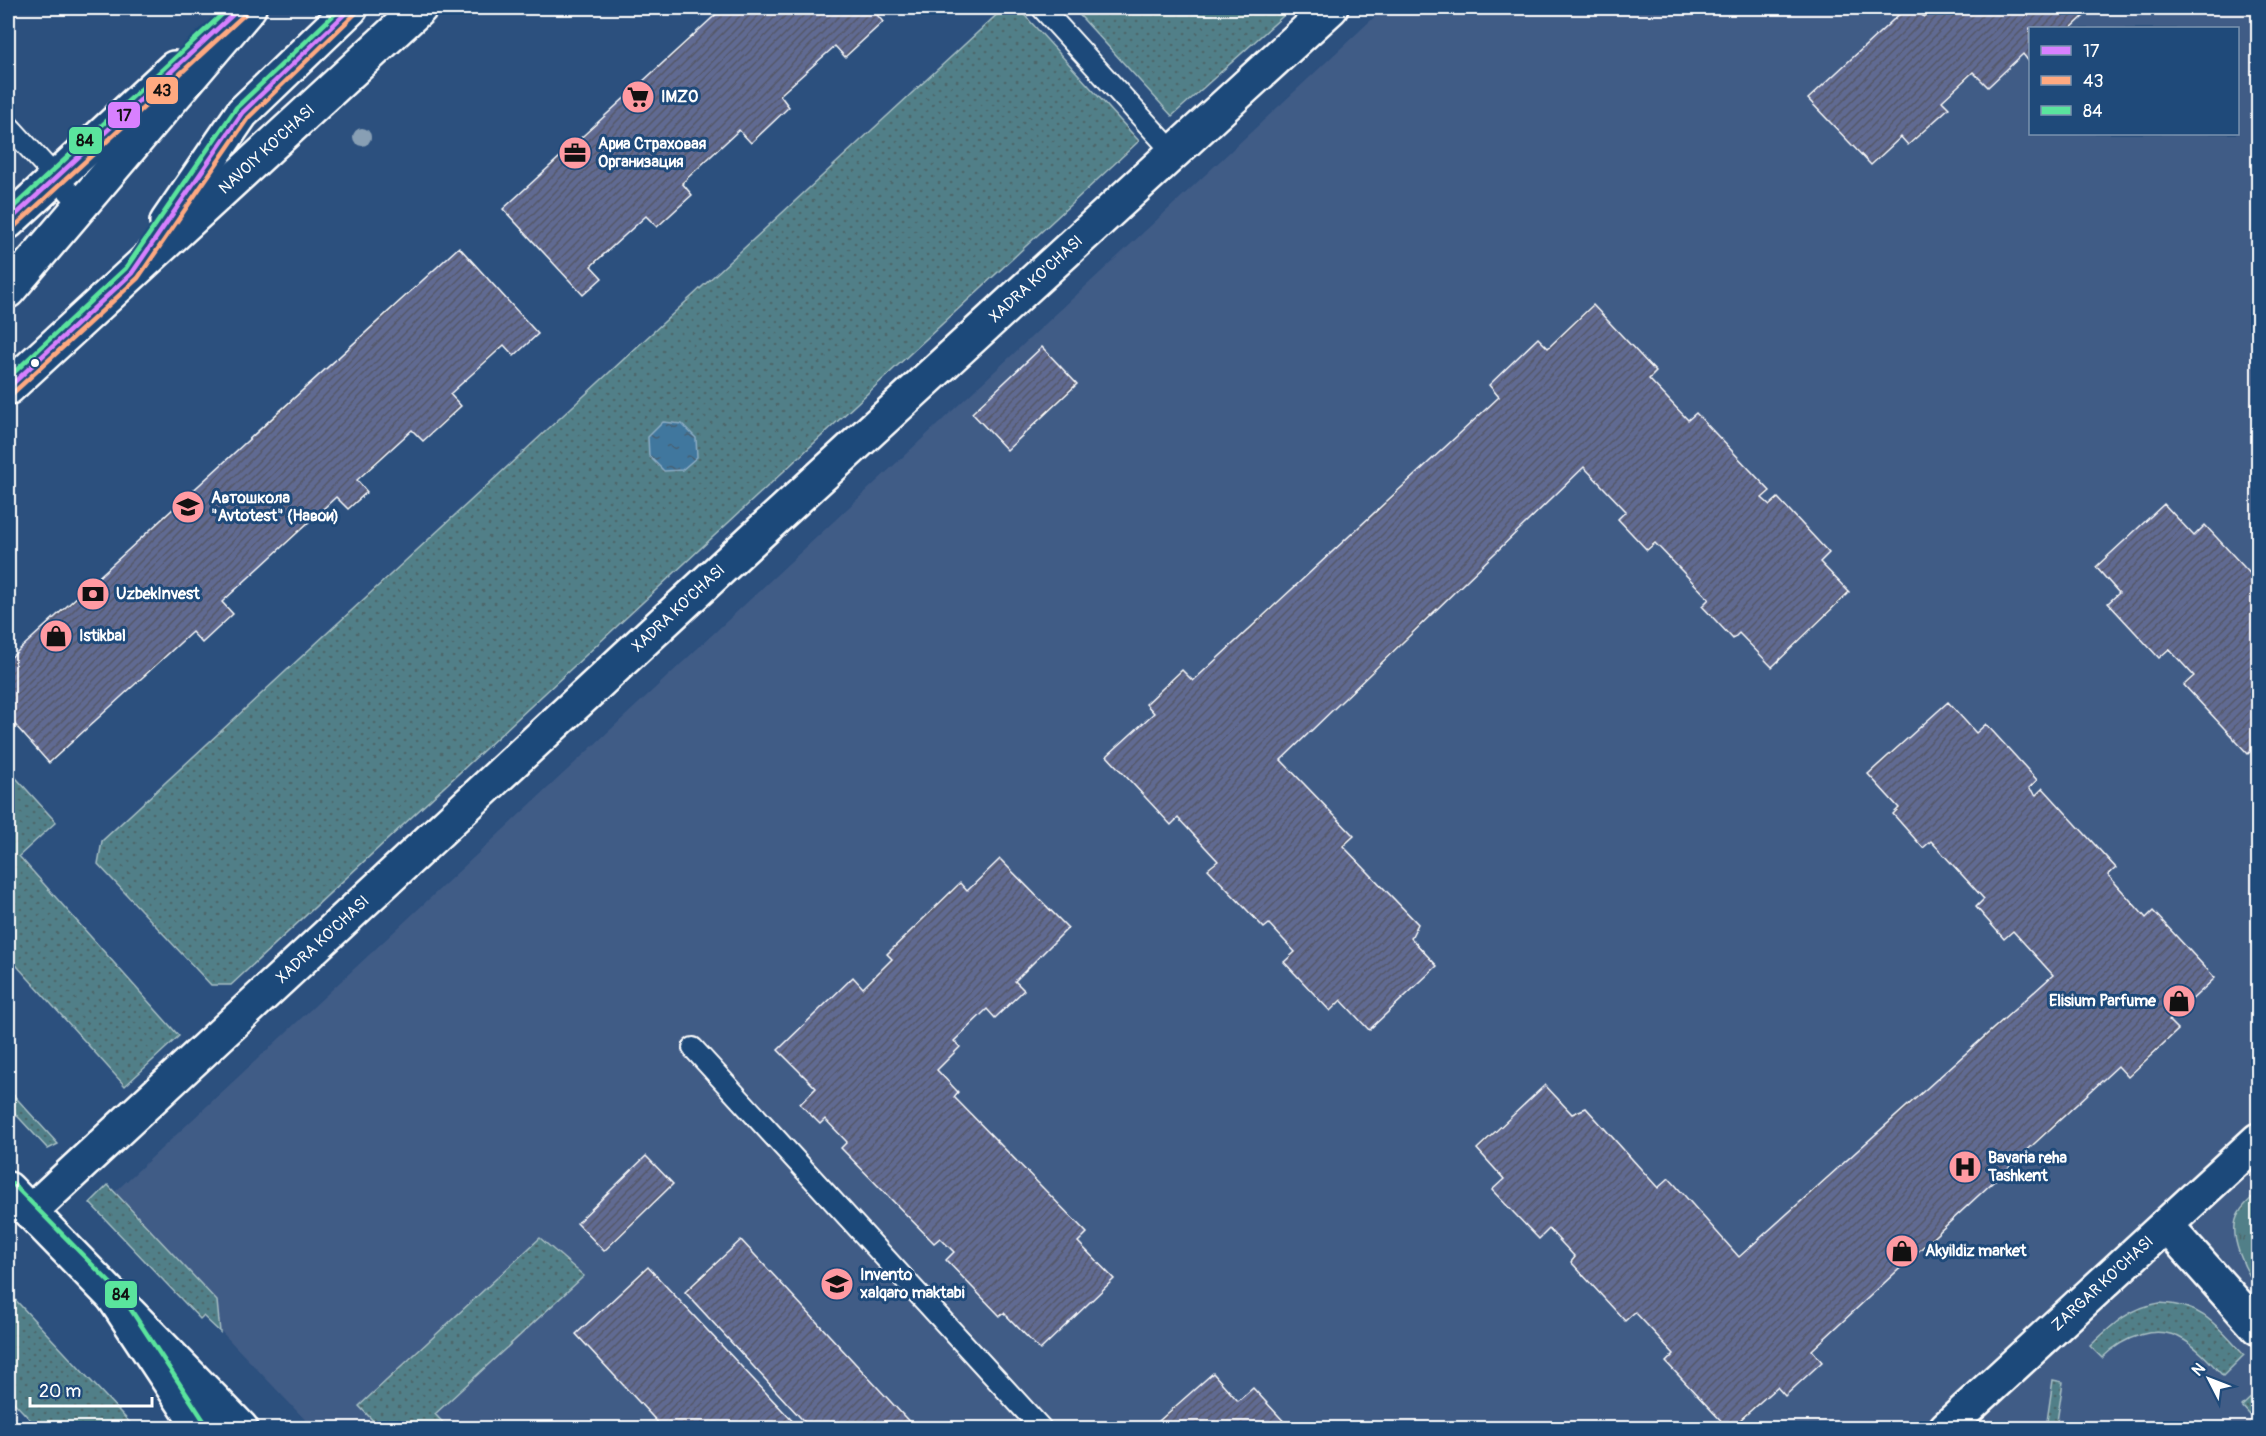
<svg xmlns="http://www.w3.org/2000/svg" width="2266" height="1436" viewBox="0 0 2266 1436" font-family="Pangolin,sans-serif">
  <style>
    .built { fill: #405b86; fill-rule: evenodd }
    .grass { fill: url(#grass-dots); stroke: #a8bfc4; stroke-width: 1.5 }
    .park { fill: url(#park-tufts); stroke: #a8bfc4; stroke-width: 1.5 }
    .water { fill: url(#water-ripples); stroke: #8dadc5; stroke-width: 1.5 }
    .building { fill: url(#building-hatch); stroke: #fff; stroke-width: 1.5 }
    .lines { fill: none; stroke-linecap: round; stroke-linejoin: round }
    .lane-casing { stroke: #fff; stroke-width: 24 }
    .street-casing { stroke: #fff; stroke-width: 38 }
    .secondary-casing { stroke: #fff; stroke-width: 38 }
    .primary-casing { stroke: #fff; stroke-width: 38 }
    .lane { stroke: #1f4a7a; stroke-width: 20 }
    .street { stroke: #1f4a7a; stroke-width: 33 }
    .secondary { stroke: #1f4a7a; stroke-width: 33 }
    .primary { stroke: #1f4a7a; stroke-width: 33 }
    .bus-1-casing { stroke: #1f4a7a; stroke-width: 9 }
    .bus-2-casing { stroke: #1f4a7a; stroke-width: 9 }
    .bus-3-casing { stroke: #1f4a7a; stroke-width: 9 }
    .bus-1 { stroke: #d880ff; stroke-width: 4.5 }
    .bus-2 { stroke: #ffa980; stroke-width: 4.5 }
    .bus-3 { stroke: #5ae49d; stroke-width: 4.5 }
    .tree { fill: #889fb4 }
    .bus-dot { fill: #fff; stroke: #1f4a7a; stroke-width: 2 }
    .labels { text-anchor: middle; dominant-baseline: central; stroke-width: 6; stroke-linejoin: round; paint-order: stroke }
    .poi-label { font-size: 16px; font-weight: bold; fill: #fff; stroke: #1f4a7a; text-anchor: start }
    .street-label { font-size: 16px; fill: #fff; stroke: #1f4a7a }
    .line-badge { stroke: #1f4a7a; stroke-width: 2 }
    .pale-badge-label { font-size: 16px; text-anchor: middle; font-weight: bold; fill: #111 }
  </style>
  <defs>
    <pattern id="grass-dots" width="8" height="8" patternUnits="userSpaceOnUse" patternTransform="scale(1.5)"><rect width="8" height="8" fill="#517f88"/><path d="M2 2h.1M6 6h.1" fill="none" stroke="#4e666a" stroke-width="1.8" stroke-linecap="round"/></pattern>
    <pattern id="park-tufts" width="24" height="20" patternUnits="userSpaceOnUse" patternTransform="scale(1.5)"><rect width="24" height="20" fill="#517f88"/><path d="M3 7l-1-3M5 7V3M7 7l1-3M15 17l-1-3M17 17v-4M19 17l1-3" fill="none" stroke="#4e666a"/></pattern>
    <pattern id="water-ripples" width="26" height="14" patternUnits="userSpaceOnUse" patternTransform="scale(1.5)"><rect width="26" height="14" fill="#41779e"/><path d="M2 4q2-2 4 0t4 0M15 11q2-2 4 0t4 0" fill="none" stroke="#475f71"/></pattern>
    <pattern id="building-hatch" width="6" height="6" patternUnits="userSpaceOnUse" patternTransform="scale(1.5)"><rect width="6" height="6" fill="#616b92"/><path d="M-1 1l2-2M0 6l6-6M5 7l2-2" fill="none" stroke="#545868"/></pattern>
  </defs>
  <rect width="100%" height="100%" fill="#2c507e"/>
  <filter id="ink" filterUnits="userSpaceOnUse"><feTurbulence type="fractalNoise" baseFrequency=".0167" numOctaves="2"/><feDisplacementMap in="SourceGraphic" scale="12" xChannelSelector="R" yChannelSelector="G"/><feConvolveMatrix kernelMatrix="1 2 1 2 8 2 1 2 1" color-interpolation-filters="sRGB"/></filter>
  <g filter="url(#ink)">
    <!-- built -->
    <path class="built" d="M1384 8H2258V1428H313L101 1205ZM2030 28H2238V134H2030Z"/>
    <!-- grass -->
    <g class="grass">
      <polygon points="1004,8 1018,8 1139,141 231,985 211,985 98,864 102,841"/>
      <polygon points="1073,8 1292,8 1172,116"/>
      <polygon points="8,769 56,822 19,856 179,1036 125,1086 8,956"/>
      <polygon points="8,1089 58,1144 48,1149 8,1106"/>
      <polygon points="108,1185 217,1301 220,1332 203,1316 200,1319 90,1203"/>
      <polygon points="540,1238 584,1276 435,1414 448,1428 380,1428 359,1406"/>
      <polygon points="8,1292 135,1428 38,1428 8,1396"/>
      <path d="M2160 1303C2204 1305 2216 1325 2244 1355L2223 1376C2211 1363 2199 1349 2184 1340 2157 1323 2123 1337 2102 1358L2090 1346C2111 1326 2130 1307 2160 1303Z"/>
      <polygon points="2053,1380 2063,1382 2056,1428 2046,1428"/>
      <polygon points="2258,1391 2258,1424 2242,1406"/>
    </g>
    <!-- park -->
    <path class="park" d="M2258 1192V1289C2246 1272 2226 1234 2239 1213 2243 1205 2252 1198 2258 1192Z"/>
    <!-- water -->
    <polygon class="water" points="663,422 682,424 696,438 697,457 682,470 664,471 649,456 648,437"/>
    <!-- building -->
    <g class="building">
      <polygon points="723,8 876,8 873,10 883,22 845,57 835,46 780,95 789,107 751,143 739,130 682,183 692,195 657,227 646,216 591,266 602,278 583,295 503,209"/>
      <polygon points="1906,8 1915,8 1924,17 1935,8 2076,8 2084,16 2071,28 2030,28 2030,63 2023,54 1988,87 1973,72 1942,101 1949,108 1908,145 1901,137 1871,165 1808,99"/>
      <polygon points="459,247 538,334 514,356 504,345 450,394 461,406 423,441 412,430 357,480 367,492 348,509 336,497 222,602 233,614 202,643 192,632 49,763 8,717 8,660"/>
      <polygon points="1593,305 1656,372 1649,379 1688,420 1696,413 1770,491 1762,498 1770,505 1778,498 1829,553 1820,562 1849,592 1772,667 1739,633 1733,639 1702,606 1709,599 1655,543 1647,550 1618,519 1626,511 1584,467 1281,760 1354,836 1343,846 1418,924 1411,938 1437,966 1369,1030 1341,1000 1330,1011 1284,962 1295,952 1269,924 1264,928 1208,869 1218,861 1178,818 1171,825 1107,756 1154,713 1146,704 1182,670 1193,681 1499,397 1489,385 1538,338 1548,348"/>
      <polygon points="1042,347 1077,384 1007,450 972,413"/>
      <polygon points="2164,504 2194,536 2205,525 2258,582 2258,749 2256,746 2248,754 2184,685 2194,676 2169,649 2159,658 2108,603 2119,593 2096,567"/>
      <polygon points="1948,702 1976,733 1986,724 2037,780 2029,788 2036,795 2043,788 2116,868 2108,875 2146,918 2153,911 2215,978 2169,1021 2178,1030 2128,1077 2118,1066 1812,1350 1822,1362 1785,1396 1777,1387 1731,1428 1728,1428 1666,1362 1674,1354 1635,1312 1625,1321 1571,1262 1575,1257 1549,1229 1539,1239 1492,1190 1504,1179 1477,1149 1545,1085 1572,1114 1586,1108 1658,1188 1669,1178 1739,1257 2053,975 2013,931 2004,939 1976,907 1984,899 1931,841 1923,848 1893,814 1899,808 1868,774"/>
      <polygon points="1000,859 1068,928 1015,981 1024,990 995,1018 987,1009 954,1041 960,1047 937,1070 958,1092 954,1097 1087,1233 1078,1242 1114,1279 1040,1350 1004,1313 1000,1316 946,1260 954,1252 940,1238 934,1243 841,1148 847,1142 825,1119 820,1124 800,1104 816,1088 778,1050 853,977 863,988 892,959 887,954 960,883 967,891"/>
      <polygon points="646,1156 673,1184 604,1251 577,1223"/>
      <polygon points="741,1240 915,1428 810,1428 685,1292"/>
      <polygon points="648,1267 799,1428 663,1428 576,1334"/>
      <polygon points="1213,1373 1238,1401 1253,1388 1290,1428 1151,1428"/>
    </g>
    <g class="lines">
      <defs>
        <g id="lane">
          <polyline points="1042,8 1173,152"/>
          <polyline points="8,125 81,205"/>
          <polyline points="693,1048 1041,1428"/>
        </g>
        <g id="street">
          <path id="s1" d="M30 1212 754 538 1331 8"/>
          <polyline points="2166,1225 2258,1328"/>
          <path id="s2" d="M1946 1428 2258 1140"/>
        </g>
        <polyline id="secondary" points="8,1189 241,1428"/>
        <g id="primary">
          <polyline points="8,222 174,68"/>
          <polyline points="167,222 242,113 351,8"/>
          <polyline points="8,291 249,8"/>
          <path id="s3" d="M8 388 420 8"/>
          <polyline points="114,1298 200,1428"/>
        </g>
      </defs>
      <!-- lane casing -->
      <use href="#lane" class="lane-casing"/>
      <!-- street casing -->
      <use href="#street" class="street-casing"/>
      <!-- secondary casing -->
      <use href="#secondary" class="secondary-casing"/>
      <!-- primary casing -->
      <use href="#primary" class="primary-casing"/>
      <!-- lane -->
      <use href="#lane" class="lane"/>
      <!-- street -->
      <use href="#street" class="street"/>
      <!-- secondary -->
      <use href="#secondary" class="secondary"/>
      <!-- primary -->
      <use href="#primary" class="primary"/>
      <defs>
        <g id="bus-1">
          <polyline points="8,222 240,8"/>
          <polyline points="8,388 132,273 242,113 351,8"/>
        </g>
        <g id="bus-2">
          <polyline points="13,228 245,14"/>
          <polyline points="13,393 138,278 248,118 356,13"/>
        </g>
        <g id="bus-3">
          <polyline points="8,212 229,8"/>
          <polyline points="8,378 126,268 236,108 341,8"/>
          <polyline points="13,1184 120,1293 206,1424"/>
        </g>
      </defs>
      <!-- bus-1 casing -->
      <use href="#bus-1" class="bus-1-casing"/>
      <!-- bus-2 casing -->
      <use href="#bus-2" class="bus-2-casing"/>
      <!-- bus-3 casing -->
      <use href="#bus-3" class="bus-3-casing"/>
      <!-- bus-1 -->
      <use href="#bus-1" class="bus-1"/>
      <!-- bus-2 -->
      <use href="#bus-2" class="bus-2"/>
      <!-- bus-3 -->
      <use href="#bus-3" class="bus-3"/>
    </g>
    <!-- trees -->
    <circle class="tree" cx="362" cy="137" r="9"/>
  </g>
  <!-- icons -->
  <defs>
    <symbol id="supermarket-disc" viewBox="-11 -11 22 22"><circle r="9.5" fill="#ff9aa2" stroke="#1f4a7a"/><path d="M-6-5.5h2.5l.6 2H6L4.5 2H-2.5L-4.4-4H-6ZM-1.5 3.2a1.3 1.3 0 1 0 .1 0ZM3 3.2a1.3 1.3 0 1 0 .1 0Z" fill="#111"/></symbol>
    <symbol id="office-disc" viewBox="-11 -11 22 22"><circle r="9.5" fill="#ff9aa2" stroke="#1f4a7a"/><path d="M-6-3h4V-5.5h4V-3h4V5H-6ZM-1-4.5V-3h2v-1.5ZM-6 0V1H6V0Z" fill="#111"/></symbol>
    <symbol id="school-disc" viewBox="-11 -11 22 22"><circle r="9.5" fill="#ff9aa2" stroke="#1f4a7a"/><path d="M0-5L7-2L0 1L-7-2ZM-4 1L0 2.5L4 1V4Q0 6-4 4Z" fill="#111"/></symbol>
    <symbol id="bank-disc" viewBox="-11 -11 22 22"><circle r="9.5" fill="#ff9aa2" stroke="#1f4a7a"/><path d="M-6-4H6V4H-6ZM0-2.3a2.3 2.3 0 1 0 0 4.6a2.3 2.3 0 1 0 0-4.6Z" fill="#111"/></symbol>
    <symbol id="shop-disc" viewBox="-11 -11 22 22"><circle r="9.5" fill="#ff9aa2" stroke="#1f4a7a"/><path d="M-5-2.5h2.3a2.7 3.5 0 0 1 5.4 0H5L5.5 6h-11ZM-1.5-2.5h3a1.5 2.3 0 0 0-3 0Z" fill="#111"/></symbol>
    <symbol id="hospital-disc" viewBox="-11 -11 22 22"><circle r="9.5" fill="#ff9aa2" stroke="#1f4a7a"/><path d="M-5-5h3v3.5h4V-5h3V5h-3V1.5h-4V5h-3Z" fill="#111"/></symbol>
  </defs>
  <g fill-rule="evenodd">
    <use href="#supermarket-disc" x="619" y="78" width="38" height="38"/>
    <use href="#office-disc" x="556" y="134" width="38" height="38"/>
    <use href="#school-disc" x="169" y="488" width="38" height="38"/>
    <use href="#bank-disc" x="74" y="575" width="38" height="38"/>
    <use href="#shop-disc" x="37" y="617" width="38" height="38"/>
    <use href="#shop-disc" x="2160" y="982" width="38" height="38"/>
    <use href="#hospital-disc" x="1946" y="1148" width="38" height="38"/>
    <use href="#shop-disc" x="1883" y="1232" width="38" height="38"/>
    <use href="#school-disc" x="818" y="1265" width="38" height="38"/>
  </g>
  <!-- markers -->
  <circle class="bus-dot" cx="35" cy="363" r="5"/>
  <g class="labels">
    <!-- poi labels -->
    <g class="poi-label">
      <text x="661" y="97">IMZO</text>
      <text x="598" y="144">Ариа Страховая<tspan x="598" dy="18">Организация</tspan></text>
      <text x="211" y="498">Автошкола<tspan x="211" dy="18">"Avtotest" (Навои)</tspan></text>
      <text x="116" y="594">UzbekInvest</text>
      <text x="79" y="636">Istikbal</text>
      <text x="2156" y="1001" text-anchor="end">Elisium Parfume</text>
      <text x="1988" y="1158">Bavaria reha<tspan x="1988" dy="18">Tashkent</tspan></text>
      <text x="1925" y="1251">Akyildiz market</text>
      <text x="860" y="1275">Invento<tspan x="860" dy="18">xalqaro maktabi</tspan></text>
    </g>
    <!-- street labels -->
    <g class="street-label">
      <text stroke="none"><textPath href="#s3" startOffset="352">NAVOIY KO'CHASI</textPath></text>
      <text stroke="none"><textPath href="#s1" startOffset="1372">XADRA KO'CHASI</textPath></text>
      <text stroke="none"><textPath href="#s1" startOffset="886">XADRA KO'CHASI</textPath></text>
      <text stroke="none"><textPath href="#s1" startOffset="400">XADRA KO'CHASI</textPath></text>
      <text stroke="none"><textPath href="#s2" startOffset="213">ZARGAR KO'CHASI</textPath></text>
    </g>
  </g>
  <g class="line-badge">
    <rect x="145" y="76" width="34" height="29" rx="6" fill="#ffa980"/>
    <rect x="107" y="101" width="34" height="28" rx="6" fill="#d880ff"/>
    <rect x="68" y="126" width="35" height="29" rx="6" fill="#5ae49d"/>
    <rect x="104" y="1280" width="34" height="29" rx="6" fill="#5ae49d"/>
  </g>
  <g class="pale-badge-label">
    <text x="162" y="96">43</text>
    <text x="124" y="121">17</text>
    <text x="85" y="146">84</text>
    <text x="121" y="1300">84</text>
  </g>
  <!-- margin -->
  <rect width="2266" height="1436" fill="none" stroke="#1f4a7a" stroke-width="30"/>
  <rect x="15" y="15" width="2236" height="1406" fill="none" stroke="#fff" stroke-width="2" filter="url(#ink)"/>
  <!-- legend -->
  <rect x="2029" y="27" width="210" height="108" fill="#1f4a7a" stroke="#7992af" stroke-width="1.5"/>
  <rect x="2041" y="46" width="30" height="9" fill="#d880ff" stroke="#7992af" stroke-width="1.5"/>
  <text x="2083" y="57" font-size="18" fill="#ffffff">17</text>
  <rect x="2041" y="76" width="30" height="9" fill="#ffa980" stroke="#7992af" stroke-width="1.5"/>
  <text x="2083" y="87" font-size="18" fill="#ffffff">43</text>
  <rect x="2041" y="106" width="30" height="9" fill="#5ae49d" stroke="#7992af" stroke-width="1.5"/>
  <text x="2083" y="117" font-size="18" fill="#ffffff">84</text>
  <!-- north arrow -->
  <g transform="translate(2209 1379) rotate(312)" stroke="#1f4a7a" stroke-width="4.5" paint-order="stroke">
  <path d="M0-4.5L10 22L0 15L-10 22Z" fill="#ffffff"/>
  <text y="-9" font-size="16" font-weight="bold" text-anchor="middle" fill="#ffffff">N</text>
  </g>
  <!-- scale -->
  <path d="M30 1397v9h122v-9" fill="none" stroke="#ffffff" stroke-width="3"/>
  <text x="39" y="1397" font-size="18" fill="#ffffff" stroke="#1f4a7a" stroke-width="4.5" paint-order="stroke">20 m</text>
</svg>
